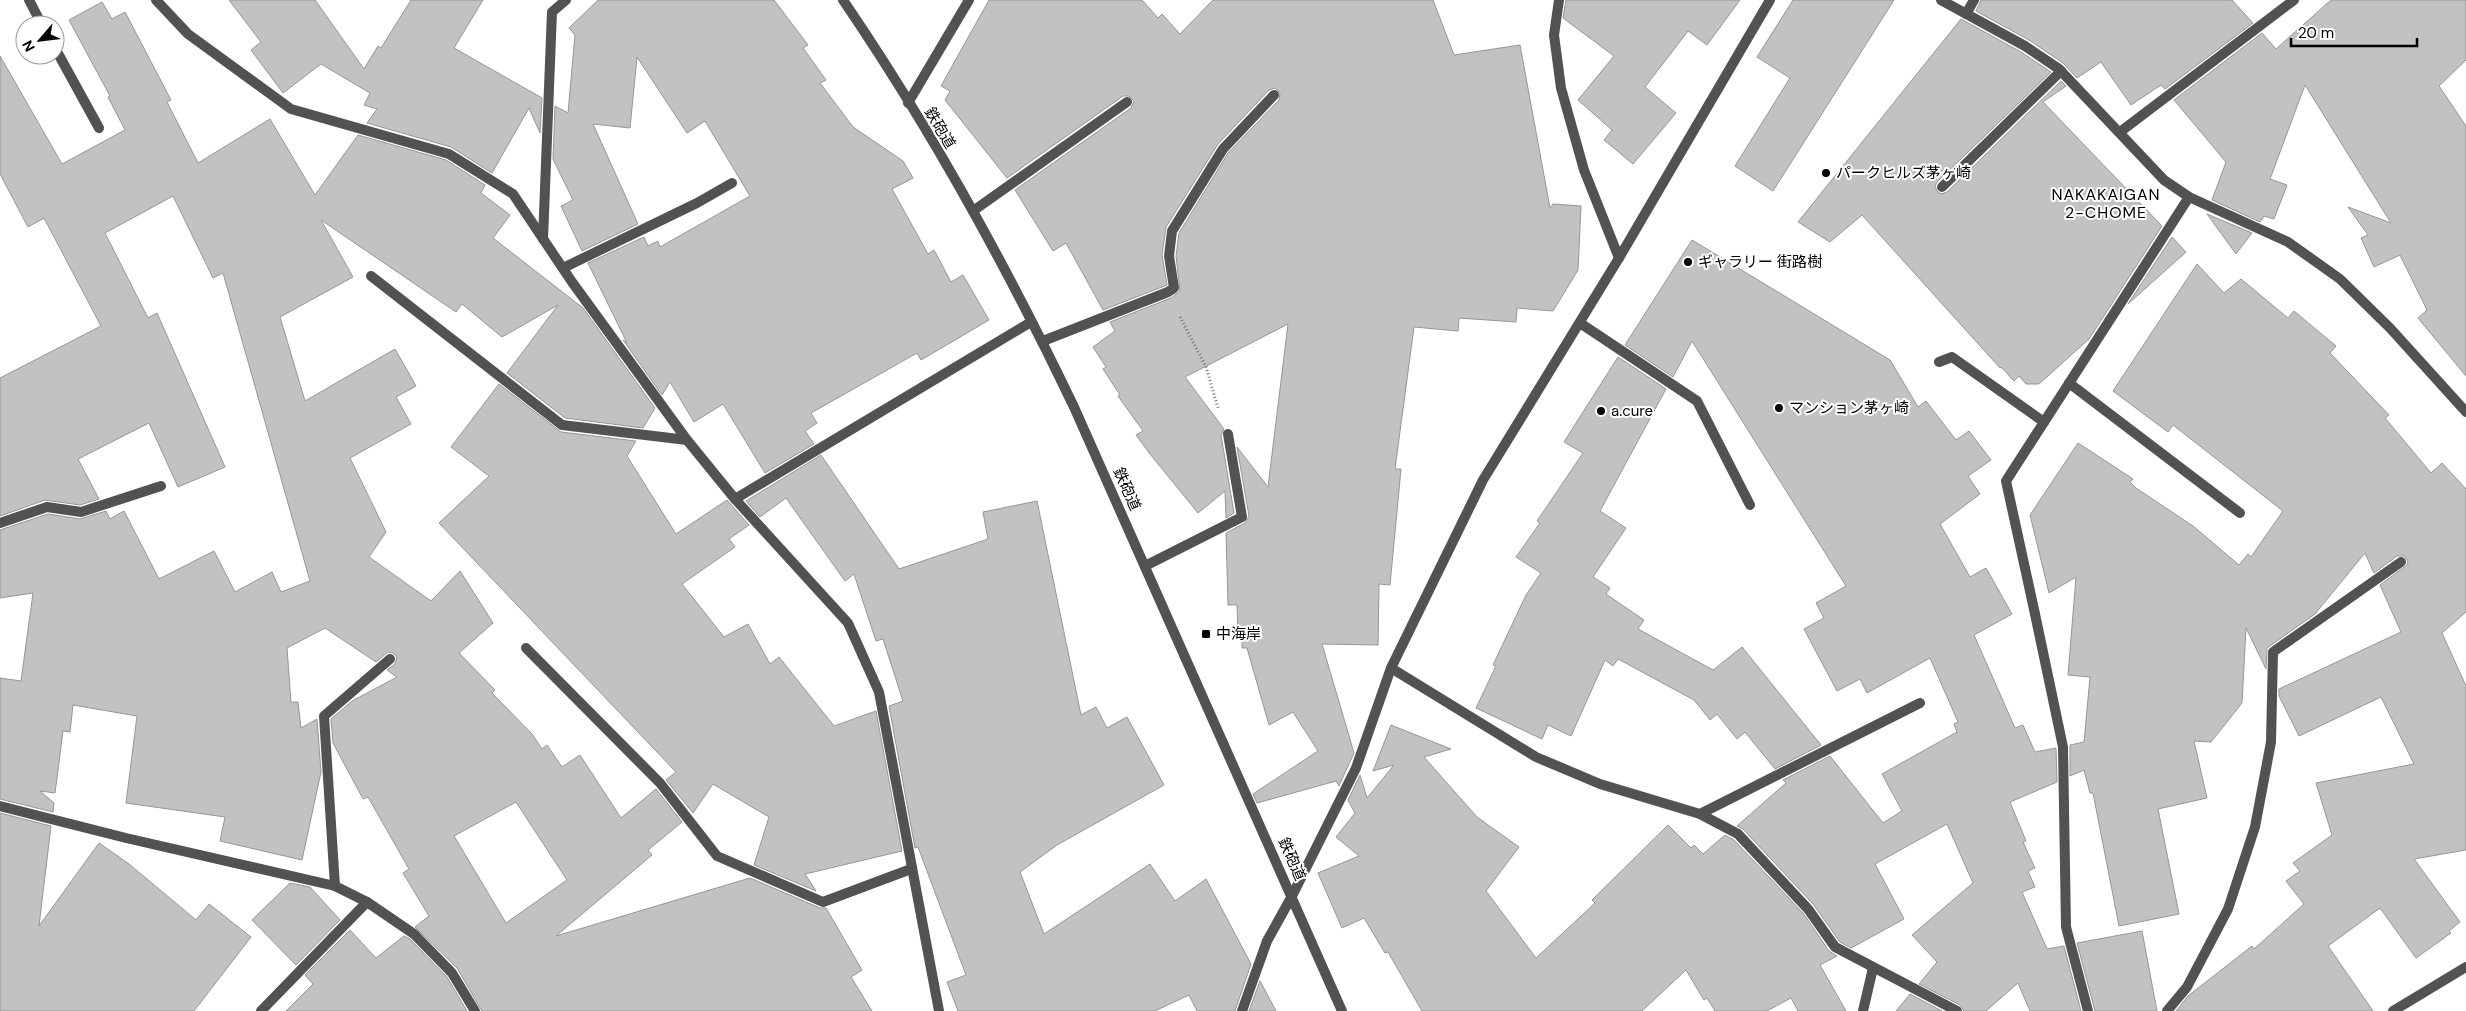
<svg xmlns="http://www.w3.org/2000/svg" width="2466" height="1011" viewBox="0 0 2466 1011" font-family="'DM Sans','Noto Sans JP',sans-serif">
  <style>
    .building { fill: #c2c2c2; stroke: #969696; fill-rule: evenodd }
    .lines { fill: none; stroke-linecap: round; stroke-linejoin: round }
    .path { stroke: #747474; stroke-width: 3; stroke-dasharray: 1 2.5; stroke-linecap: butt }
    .service { stroke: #525252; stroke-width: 10 }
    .minor { stroke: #525252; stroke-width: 10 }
    .tertiary { stroke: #525252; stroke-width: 10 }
    .poi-dot { fill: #000; stroke: #fff; stroke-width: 2 }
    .labels { text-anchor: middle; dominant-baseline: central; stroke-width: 4; stroke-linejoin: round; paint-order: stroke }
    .street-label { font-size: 15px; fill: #000; stroke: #fff }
    .poi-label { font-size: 15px; fill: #000; stroke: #fff; text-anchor: start }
    .neighbourhood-label { font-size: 16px; letter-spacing: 1px; fill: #000; stroke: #fff }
  </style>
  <rect width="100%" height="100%" fill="#fff"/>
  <!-- building -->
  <g class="building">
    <polygon points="229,0 315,0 364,69 378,46 381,48 411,0 483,0 454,48 542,98 540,133 529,108 492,173 451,147 367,123 377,109 364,105 370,93 321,64 283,93 251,50 261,42"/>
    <polygon points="598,0 774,0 808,45 803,48 826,80 820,83 853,127 903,161 913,178 892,189 928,254 934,250 951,282 963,275 989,320 921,360 917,353 811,413 817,423 805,431 814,444 765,473 723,404 694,422 670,382 662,395 623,340 627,343 588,263 644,237 648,246 658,241 660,247 750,196 705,121 687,133 637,57 630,128 593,124 638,224 582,251 561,206 573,200 553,159 555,106 568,113 575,35 569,28"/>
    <polygon points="989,0 1142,0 1158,18 1162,14 1180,34 1213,0 1433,0 1454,55 1520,45 1550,208 1553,204 1581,206 1578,270 1553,311 1517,308 1516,322 1459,318 1458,331 1414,327 1395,469 1401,469 1390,585 1379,584 1378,645 1322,644 1354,753 1339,786 1336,781 1257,803 1253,794 1318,751 1293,712 1269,725 1247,648 1242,648 1242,632 1238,633 1237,605 1228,605 1226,533 1245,523 1249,516 1237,447 1268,487 1288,324 1185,377 1224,429 1221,435 1234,513 1226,518 1225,491 1198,513 1150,454 1136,435 1143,431 1118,396 1120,395 1103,369 1106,367 1093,347 1115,331 1110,322 1171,298 1180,291 1176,256 1179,233 1228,153 1279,100 1280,93 1275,88 1269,90 1218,144 1166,227 1162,255 1167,285 1103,310 1066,243 1053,251 1015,190 1131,108 1134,101 1129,96 1123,96 1007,178 945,100 950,91 941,86"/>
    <polygon points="1566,0 1740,0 1707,45 1688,31 1645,87 1676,113 1633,164 1604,140 1612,130 1578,100 1614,56 1563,18"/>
    <polygon points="1793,0 1894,0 1773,191 1735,166 1790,78 1757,57"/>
    <polygon points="1981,0 2232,0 2253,23 2165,89 2161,85 2131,105 2101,62 2077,78 2063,63 2029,40 1976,11"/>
    <polygon points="2331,0 2466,0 2466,60 2439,86 2466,126 2466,376 2418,318 2427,310 2400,255 2374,267 2361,238 2368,235 2348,207 2391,223 2305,85 2270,179 2287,185 2274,219 2264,216 2260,222 2212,200 2226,162 2174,100 2262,33 2276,49"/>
    <path d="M102 2 112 19 125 12 171 100 167 102 198 163 270 119 315 195 358 135 446 160 485 185 481 193 510 215 493 238 583 308 655 408 643 428 565 418 507 373 558 305 502 337 462 304 456 312 321 220 353 277 280 317 305 401 395 349 416 386 396 397 411 424 350 458 386 532 369 557 431 601 460 571 493 623 459 653 495 690 492 693 532 734 542 749 547 745 562 767 580 755 621 818 656 789 682 822 648 850 652 855 556 936 750 878 820 908H826L862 970 851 977 872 1011H482L457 968 415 927 429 916 403 873 409 869 368 797 363 799 333 743 331 719 352 701 397 677 387 670 395 664 397 657 393 653 388 652 376 662 325 628 287 648 291 702H298L301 728 317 719 321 772 302 860 220 841 225 817 126 803 137 716 73 705 70 732 63 731 55 793 40 791 54 803 53 812 0 799V678L21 681 33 593 0 598V530L48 514 80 519 106 511 110 519 124 511 159 579 214 551 235 592 272 572 281 592 310 581 223 273 213 278 173 196 105 233 148 318 157 313 225 467 178 487 149 423 78 459 99 499 80 505 45 500 0 516V378L101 326 44 218 28 227 0 174V56L62 164 125 130 108 97 110 96 69 20ZM516 802 567 880 506 923 454 836Z"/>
    <polygon points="1961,19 2021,52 2051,72 1937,182 1935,186 1937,191 1941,194 1947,192 2061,81 2066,86 2043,102 2162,226 2089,339 2039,384 2026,384 2019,376 2014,381 2001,367 2000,368 1862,215 1830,242 1798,222"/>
    <polygon points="2207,214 2252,233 2236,254"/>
    <polygon points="2172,237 2186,252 2128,304"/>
    <polygon points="1692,240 1890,360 1918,407 1926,401 1956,440 1969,431 1991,460 1968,476 1980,494 1940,524 1970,577 1986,568 2012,614 1974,635 2015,728 2023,725 2035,752 2056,748 2057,782 2010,802 2026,841 2023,842 2035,868 2028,871 2035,887 2022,892 2047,949 2064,946 2081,1011 2030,1011 2018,983 1986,1011 1964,1011 1960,1005 1919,984 1937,962 1912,935 1973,883 1947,824 1875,864 1904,919 1851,948 1840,942 1813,904 1743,829 1737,826 1786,783 1783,780 1830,756 1883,823 1902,811 1882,774 1957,732 1954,724 1958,722 1930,658 1867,693 1860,679 1837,691 1804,629 1824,618 1816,603 1846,586 1692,341 1673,377 1625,345"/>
    <polygon points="2197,264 2224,293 2241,279 2288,318 2294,311 2336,346 2330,353 2389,415 2385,418 2431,473 2442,463 2466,489 2466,612 2442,633 2466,686 2466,850 2414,859 2460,922 2449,931 2451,933 2416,958 2380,908 2328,946 2373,1011 2176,1011 2188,996 2252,946 2254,949 2304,904 2286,881 2300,871 2293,863 2332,835 2316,783 2414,764 2381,697 2299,736 2279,696 2279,689 2401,632 2380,585 2407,565 2408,561 2404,556 2397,556 2374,573 2365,553 2315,614 2267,648 2266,669 2246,628 2242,703 2211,742 2194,741 2207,798 2158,809 2179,914 2119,926 2093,793 2090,793 2084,770 2070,776 2070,745 2084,742 2090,677 2068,675 2076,577 2049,593 2030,515 2078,443 2133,479 2130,482 2136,488 2193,526 2239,565 2248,554 2251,557 2283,511 2173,425 2168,432 2113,391"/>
    <polygon points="1618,357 1666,389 1600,511 1626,528 1593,577 1610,588 1606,594 1644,620 1638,629 1713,670 1742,647 1821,745 1775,769 1745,732 1737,739 1717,714 1710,720 1694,700 1618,659 1613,666 1605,660 1571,736 1548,725 1542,739 1476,708 1496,666 1493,665 1526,595 1541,573 1516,557 1540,523 1537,521 1583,453 1564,442"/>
    <polygon points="499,384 561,432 636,441 627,456 676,534 727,500 749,525 729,539 735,547 682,584 724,637 748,624 770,664 779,657 834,726 876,711 902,851 805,874 816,891 754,865 769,817 713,784 693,813 666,780 676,772 439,523 489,476 451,447"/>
    <polygon points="821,455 899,569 988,539 983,512 1037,501 1081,715 1096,707 1107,728 1127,717 1164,785 1057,845 1020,872 1044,934 1150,864 1175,901 1206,879 1251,964 1235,1011 1197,1011 1189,995 1155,1011 958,1011 947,982 966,975 918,847 915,848 889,706 903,701 883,639 876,641 854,574 845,581 786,498 760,517 746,501"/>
    <polygon points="1391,725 1451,749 1424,757 1477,817 1519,847 1486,891 1536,958 1595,903 1592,900 1668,825 1691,848 1694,845 1703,854 1725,835 1734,840 1803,913 1829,951 1837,956 1820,965 1846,1011 1798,1011 1791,998 1767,1011 1715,1011 1707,998 1704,1000 1686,970 1642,1011 1422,1011 1388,952 1385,953 1364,918 1342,928 1318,873 1359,856 1336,837 1355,813 1348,800 1360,775 1367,798 1394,765 1373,771"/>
    <polygon points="0,813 51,826 39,926 99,843 129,864 196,920 209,904 251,937 194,1011 0,1011"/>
    <polygon points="290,883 310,887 340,920 296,965 252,920"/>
    <polygon points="350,930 376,958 404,936 410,939 447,977 467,1011 286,1011 313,984 305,975"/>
    <polygon points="2142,931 2157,1011 2095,1011 2077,943"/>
    <polygon points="1260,981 1276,1011 1249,1011"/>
    <polygon points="1910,994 1942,1011 1896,1011"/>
  </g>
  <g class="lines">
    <!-- path -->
    <polyline class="path" points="1180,317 1206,367 1218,408"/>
    <!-- service -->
    <g class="service">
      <polyline points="29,0 42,25"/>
      <polyline points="1559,0 1554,35 1561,88 1584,170 1619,258"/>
      <polyline points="55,48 99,128"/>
      <polyline points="908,103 969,0"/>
      <polyline points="2120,132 2294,0"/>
      <polyline points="1942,187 2061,71"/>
      <polyline points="973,211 1127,102"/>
      <polyline points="371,276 562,425 687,440"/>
      <polyline points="1580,323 1697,401 1750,505"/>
      <polyline points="1043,341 1168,292 1174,288 1169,256 1172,231 1223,149 1274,95"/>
      <polyline points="1939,362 1952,357 2044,422"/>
      <polyline points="2069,383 2240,513"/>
      <polyline points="735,499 1031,322"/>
      <polyline points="0,523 47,507 81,512 161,486"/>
      <polyline points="1145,566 1242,517 1228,434"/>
      <polyline points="2035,614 2063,747 2066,927 2088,1011"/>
      <polyline points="526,648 660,783 717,856 823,902 911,869"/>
      <polyline points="1391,668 1536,757 1600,784 1700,814 1738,834 1808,909 1835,947 1957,1011"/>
      <polyline points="0,806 126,838 335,886 367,902"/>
      <polyline points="1700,814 1920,703"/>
      <polyline points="335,886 324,716 390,659"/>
      <polyline points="1863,1011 1873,968"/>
      <polyline points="2167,1011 2187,987 2228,909 2255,827 2271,742 2273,652 2401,562"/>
    </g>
    <!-- minor -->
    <g class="minor">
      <polyline points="156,0 188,34 291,109 449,154 513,194 572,282 687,440 735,499 848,623 879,692 939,1011"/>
      <polyline points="1941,0 2025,46 2059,69 2164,180 2189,197 2288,242 2340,279 2390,328 2466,412"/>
      <polyline points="1966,14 1974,0"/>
      <polyline points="543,239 552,12 566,0"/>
      <polyline points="563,268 697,203 732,183"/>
      <polyline points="2035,614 2006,481 2189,197"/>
      <polyline points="261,1011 367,902 414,934 452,973 475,1011"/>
      <polyline points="1242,1011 1267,941 1292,896 1356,768 1391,668 1483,480 1619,258 1770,0"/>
      <polyline points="2393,1011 2466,967"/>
    </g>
    <!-- tertiary -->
    <path class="tertiary" d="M843 0C931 129 1007 267 1074 407L1342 1011"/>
  </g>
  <!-- markers -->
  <g class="poi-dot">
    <circle cx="1826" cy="173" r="5"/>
    <circle cx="1688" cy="262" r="5"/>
    <circle cx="1779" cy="408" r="5"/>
    <circle cx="1601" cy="411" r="5"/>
    <rect x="1201" y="629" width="10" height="10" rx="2.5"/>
  </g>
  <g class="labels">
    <!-- street labels -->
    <g class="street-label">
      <text transform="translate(940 128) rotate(59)">鉄砲道</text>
      <text transform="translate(1127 489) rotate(66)">鉄砲道</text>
      <text transform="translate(1292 859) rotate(66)">鉄砲道</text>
    </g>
    <!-- poi labels -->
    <g class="poi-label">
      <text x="1836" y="173">パークヒルズ茅ヶ崎</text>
      <text x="1698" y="262">ギャラリー 街路樹</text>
      <text x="1789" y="408">マンション茅ヶ崎</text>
      <text x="1611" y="411">a.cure</text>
      <text x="1216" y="634">中海岸</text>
    </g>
    <!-- neighbourhood labels -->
    <g class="neighbourhood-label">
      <text x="2106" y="194">NAKAKAIGAN<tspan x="2106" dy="18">2-CHOME</tspan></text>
    </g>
  </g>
  <!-- north arrow -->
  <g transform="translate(40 40) rotate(242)"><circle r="24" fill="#ffffff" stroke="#999999"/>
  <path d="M0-4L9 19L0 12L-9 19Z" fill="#000000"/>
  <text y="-8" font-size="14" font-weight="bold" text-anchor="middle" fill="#000000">N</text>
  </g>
  <!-- scale -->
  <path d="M2291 38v8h126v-8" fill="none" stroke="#000000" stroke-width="2.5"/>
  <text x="2298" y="38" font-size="15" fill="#000000" stroke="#ffffff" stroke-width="4" paint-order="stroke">20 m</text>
</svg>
